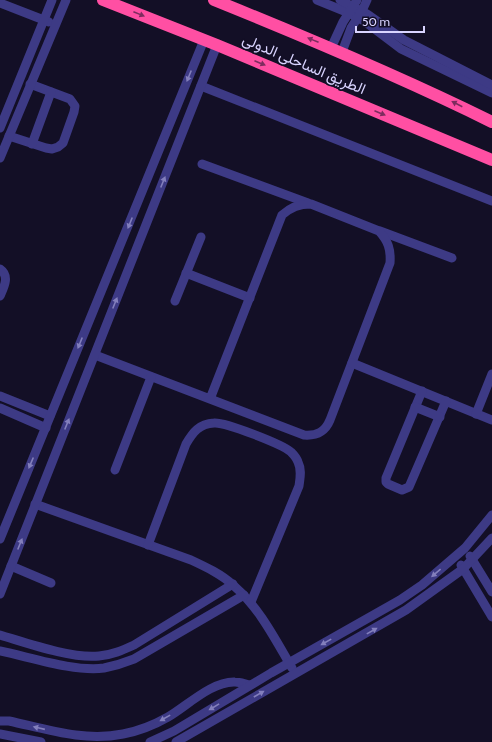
<svg xmlns="http://www.w3.org/2000/svg" width="492" height="742" viewBox="0 0 492 742" font-family="Cabin,Vazirmatn,sans-serif">
  <style>
    .lines { fill: none; stroke-linecap: round; stroke-linejoin: round }
    .minor { stroke: #3d3a85; stroke-width: 9 }
    .highway { stroke: #ff4fa3; stroke-width: 12 }
    .oneway { fill: #7d2c5e }
    .oneway2 { fill: #837fbc }
    .labels { text-anchor: middle; dominant-baseline: central; stroke-width: 3.5; stroke-linejoin: round; paint-order: stroke }
    .street-label { font-size: 15px; fill: #d9d4ff; stroke: #130f26 }
  </style>
  <rect width="100%" height="100%" fill="#130f26"/>
  <g class="lines">
    <!-- minor -->
    <g class="minor">
      <polyline points="317,0 349,13 364,21 401,49 492,93"/>
      <polyline points="340,0 367,14 404,40 492,85"/>
      <polyline points="0,3 49,22"/>
      <polyline points="331,48 343,22 357,0"/>
      <polyline points="342,52 351,28 362,11 367,0"/>
      <polyline points="201,86 492,201"/>
      <polyline points="0,128 52,0"/>
      <polyline points="9,136 46,148 52,149 58,147 63,143 74,112 75,106 70,99 30,84"/>
      <polyline points="32,144 51,92"/>
      <polyline points="0,158 66,0"/>
      <polyline points="202,164 308,203"/>
      <polyline points="380,231 452,258"/>
      <path d="M0 269C10 276 4 287 0 296"/>
      <polyline points="186,273 250,298"/>
      <polyline points="175,301 201,237"/>
      <path d="M95 355C164 382 234 408 304 435 317 436 325 432 330 420L390 263C391 249 388 241 379 231L311 204C299 204 291 207 282 215L210 399"/>
      <polyline points="352,363 492,420"/>
      <polyline points="422,391 386,478 386,482 388,484 402,490 409,487 446,401"/>
      <polyline points="0,396 50,416"/>
      <polyline points="415,407 440,417"/>
      <polyline points="0,408 46,428"/>
      <polyline points="476,414 492,374"/>
      <polyline points="115,470 151,377"/>
      <path d="M35 504 191 560C206 567 221 574 233 585 259 607 275 639 292 668"/>
      <polyline points="0,539 204,40"/>
      <path d="M148 545 186 444C193 432 199 424 214 423 225 422 282 444 291 452 293 454 297 459 298 462 302 470 300 478 299 486L251 602"/>
      <polyline points="470,556 492,592"/>
      <polyline points="461,565 492,617"/>
      <polyline points="11,566 51,583"/>
      <polyline points="0,594 217,45"/>
      <path d="M0 635C27 643 72 659 99 656 112 655 123 650 134 645L233 584"/>
      <path d="M0 651C30 657 74 672 104 668 114 666 124 663 134 659L244 595"/>
      <path d="M0 721H9C46 729 84 742 123 734 139 731 154 725 168 717 187 706 212 681 235 682 240 682 245 684 250 685"/>
      <polyline points="0,734 41,742"/>
      <polyline points="150,742 174,731 271,673 400,600 422,585 465,548 492,515"/>
      <polyline points="176,742 406,610 463,569 492,538"/>
    </g>
    <!-- highway -->
    <g class="highway">
      <polyline points="103,0 217,45 492,160"/>
      <path d="M214 0C308 38 401 77 492 122"/>
    </g>
  </g>
  <!-- one-way arrows -->
  <defs><path id="oneway-solid" d="M-6-.8H1V-3.2L6.5 0L1 3.2V.8H-6Z"/></defs>
  <g class="oneway">
    <use href="#oneway-solid" transform="translate(139 14) rotate(22)"/>
    <use href="#oneway-solid" transform="translate(313 40) rotate(-158)"/>
    <use href="#oneway-solid" transform="translate(260 63) rotate(23)"/>
    <use href="#oneway-solid" transform="translate(457 104) rotate(-153)"/>
    <use href="#oneway-solid" transform="translate(380 113) rotate(23)"/>
  </g>
  <g class="oneway2">
    <use href="#oneway-solid" transform="translate(189 76) rotate(112)"/>
    <use href="#oneway-solid" transform="translate(163 182) rotate(-68)"/>
    <use href="#oneway-solid" transform="translate(130 223) rotate(112)"/>
    <use href="#oneway-solid" transform="translate(115 303) rotate(-68)"/>
    <use href="#oneway-solid" transform="translate(80 343) rotate(112)"/>
    <use href="#oneway-solid" transform="translate(67 424) rotate(-68)"/>
    <use href="#oneway-solid" transform="translate(31 463) rotate(113)"/>
    <use href="#oneway-solid" transform="translate(20 544) rotate(-68)"/>
    <use href="#oneway-solid" transform="translate(436 573) rotate(140)"/>
    <use href="#oneway-solid" transform="translate(372 631) rotate(-29)"/>
    <use href="#oneway-solid" transform="translate(326 642) rotate(151)"/>
    <use href="#oneway-solid" transform="translate(259 694) rotate(-30)"/>
    <use href="#oneway-solid" transform="translate(214 707) rotate(149)"/>
    <use href="#oneway-solid" transform="translate(165 718) rotate(151)"/>
    <use href="#oneway-solid" transform="translate(39 728) rotate(-167)"/>
  </g>
  <g class="labels">
    <!-- street labels -->
    <g class="street-label">
      <text transform="translate(304 64) rotate(23)">الطريق الساحلى الدولى</text>
    </g>
  </g>
  <!-- scale -->
  <path d="M356 26v6h68v-6" fill="none" stroke="#d9d4ff" stroke-width="2"/>
  <text x="362" y="26" font-size="12" fill="#d9d4ff" stroke="#130f26" stroke-width="3" paint-order="stroke">50 m</text>
</svg>
